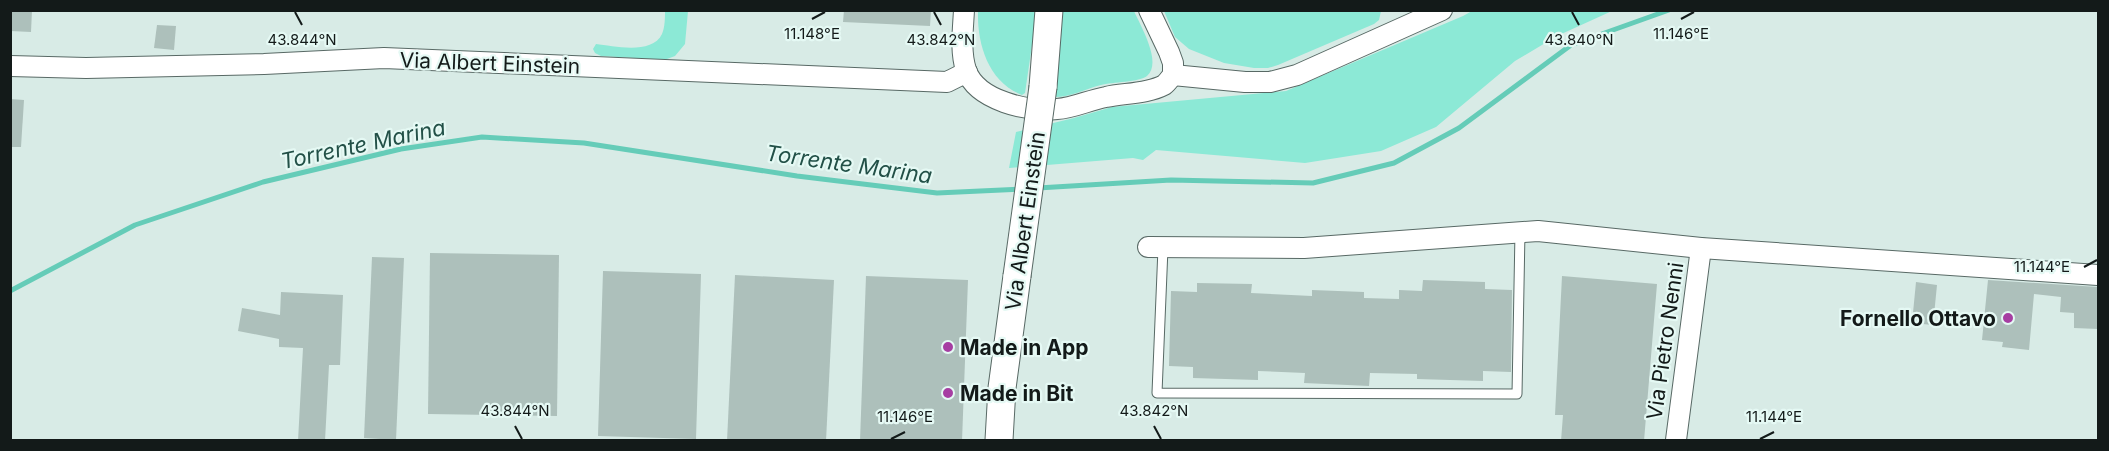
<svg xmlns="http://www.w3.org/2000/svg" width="2109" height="451" viewBox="0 0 2109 451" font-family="Inter,sans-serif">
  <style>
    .green { fill: #8ce9d6 }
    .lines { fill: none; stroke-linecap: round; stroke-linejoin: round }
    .stream { stroke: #65ccb8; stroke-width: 5 }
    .building { fill: #adc0bb }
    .lane-casing { stroke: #586965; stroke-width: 11 }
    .street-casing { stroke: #586965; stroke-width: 22 }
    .secondary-casing { stroke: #586965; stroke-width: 29 }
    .lane { stroke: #fff; stroke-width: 9 }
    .street { stroke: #fff; stroke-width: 20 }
    .secondary { stroke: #fff; stroke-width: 27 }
    .secondary-bridge-casing { stroke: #586965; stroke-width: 29; stroke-linecap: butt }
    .secondary-bridge { stroke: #fff; stroke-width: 27 }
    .ticks { fill: none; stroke: #131a19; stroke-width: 2 }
    .poi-dot { fill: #a63ea2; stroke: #e5f9f4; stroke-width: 2 }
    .labels { text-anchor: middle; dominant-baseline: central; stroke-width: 4.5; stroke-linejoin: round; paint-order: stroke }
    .street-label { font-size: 21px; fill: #131a19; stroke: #e5f9f4 }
    .poi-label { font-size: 21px; font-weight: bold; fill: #131a19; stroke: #e5f9f4; text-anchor: start }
    .water-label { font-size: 22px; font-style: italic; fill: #225047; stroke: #e5f9f4 }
    .ticks-label { font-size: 15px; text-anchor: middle; fill: #131a19; stroke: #e5f9f4; stroke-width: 4.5; stroke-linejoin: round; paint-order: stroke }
  </style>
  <rect width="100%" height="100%" fill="#d8ebe6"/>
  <!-- green -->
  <g class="green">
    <path d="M665 11H688L685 44 675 56 667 59H652L601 56 595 53 593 49 596 44C614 46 652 55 662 34 665 27 665 18 665 11Z"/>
    <path d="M978 11H1037L1025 93 1022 95C988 82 977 44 978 11Z"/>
    <path d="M1061 11H1134C1140 25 1163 63 1147 76 1140 82 1112 82 1101 85 1085 89 1069 98 1052 97Z"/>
    <polygon points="1164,11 1381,11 1379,20 1374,24 1278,65 1268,68 1254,68 1224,63 1189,49 1175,37"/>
    <polygon points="1472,11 1612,11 1557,36 1515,61 1436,127 1381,151 1305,163 1156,150 1143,160 1133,158 1009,168 1016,132 1074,118 1112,107 1286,91 1463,16"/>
  </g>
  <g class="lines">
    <!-- stream -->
    <g class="stream">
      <polyline points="1038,188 1171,180 1313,183 1394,163 1459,128 1571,45 1669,10"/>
      <polyline points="10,291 135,225 263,182 401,149 482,137 584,143 797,176 937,193 1022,189"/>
    </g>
  </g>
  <!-- building -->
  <g class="building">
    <polygon points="10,10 32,10 31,32 10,31"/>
    <polygon points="844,10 931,10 930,26 843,22"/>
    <polygon points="157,25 176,26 174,50 154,48"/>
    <polygon points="10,99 24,100 21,147 10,147"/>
    <polygon points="430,253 559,255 557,416 428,414"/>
    <polygon points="372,257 404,258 396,440 364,438"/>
    <polygon points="603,271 701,274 696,439 598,436"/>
    <polygon points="735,275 834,280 826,441 727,441"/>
    <polygon points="866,276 968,280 962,441 860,441"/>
    <polygon points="1562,276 1657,284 1644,441 1561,441 1563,415 1555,415"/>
    <polygon points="1423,280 1485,282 1485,289 1512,290 1511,372 1483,371 1483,381 1417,379 1417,374 1370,373 1369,386 1304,383 1305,373 1258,371 1258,380 1193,378 1193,367 1169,366 1171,291 1197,292 1197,283 1252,284 1251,293 1312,296 1312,290 1364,292 1364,298 1399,299 1399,290 1422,291"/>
    <polygon points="1988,280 2098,287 2098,329 2074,328 2074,313 2060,312 2061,297 2034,294 2029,350 2002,347 2003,342 1982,340"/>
    <polygon points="1916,282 1937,285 1933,325 1912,323"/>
    <polygon points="281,292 343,295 340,365 329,365 325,441 298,441 303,348 279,347 279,339 238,331 242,308 280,315"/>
  </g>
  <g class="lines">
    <defs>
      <polyline id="lane" points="1163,248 1157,393 1517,394 1520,232"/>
      <g id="street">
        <path d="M964 10C963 30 960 51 966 70 977 101 1028 112 1057 109 1074 108 1089 100 1106 97 1124 93 1147 94 1164 85 1167 83 1170 78 1173 75V63L1169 52 1149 10"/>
        <polyline points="10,66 86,68 264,64 384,58 947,82 967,72"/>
        <polyline points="1173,75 1245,82 1270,82 1297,75 1442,10"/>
        <polyline points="1148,247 1304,248 1538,231 1701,248 2098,275"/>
        <polyline points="1676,440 1701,248"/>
      </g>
      <g id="secondary">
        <polyline points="1043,87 1049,10"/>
        <polyline points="999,440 1002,388 1017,276"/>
      </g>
    </defs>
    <!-- lane casing -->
    <use href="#lane" class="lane-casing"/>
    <!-- street casing -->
    <use href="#street" class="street-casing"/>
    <!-- secondary casing -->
    <use href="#secondary" class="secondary-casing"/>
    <!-- lane -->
    <use href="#lane" class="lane"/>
    <!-- street -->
    <use href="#street" class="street"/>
    <!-- secondary -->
    <use href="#secondary" class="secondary"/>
    <defs>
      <polyline id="secondary-bridge" points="1017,276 1043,87"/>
    </defs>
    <!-- secondary-bridge casing -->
    <use href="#secondary-bridge" class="secondary-bridge-casing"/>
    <!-- secondary-bridge -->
    <use href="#secondary-bridge" class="secondary-bridge"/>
  </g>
  <!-- ticks -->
  <path class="ticks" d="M295 12 302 25M934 12 941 25M1572 12 1579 25M812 19 825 12M1681 19 1694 12M2084 267 2097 260M515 426 522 439M1154 426 1161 439M891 439 905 432M1760 439 1774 432"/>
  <!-- markers -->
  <g class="poi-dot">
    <circle cx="2008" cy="318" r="6"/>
    <circle cx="948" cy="347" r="6"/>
    <circle cx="948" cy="393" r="6"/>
  </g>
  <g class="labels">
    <!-- street labels -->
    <g class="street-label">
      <text transform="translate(490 63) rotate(2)">Via Albert Einstein</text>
      <text transform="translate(1025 221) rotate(-82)">Via Albert Einstein</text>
      <text transform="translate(1665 341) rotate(-82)">Via Pietro Nenni</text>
    </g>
    <!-- poi labels -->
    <g class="poi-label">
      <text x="1996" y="318" text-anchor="end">Fornello Ottavo</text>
      <text x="960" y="347">Made in App</text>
      <text x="960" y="393">Made in Bit</text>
    </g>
    <!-- water labels -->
    <g class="water-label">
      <text transform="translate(363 144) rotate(-12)">Torrente Marina</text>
      <text transform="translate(849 164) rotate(8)">Torrente Marina</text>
    </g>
  </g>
  <g class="ticks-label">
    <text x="812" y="39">11.148°E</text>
    <text x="1681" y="39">11.146°E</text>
    <text x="302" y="45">43.844°N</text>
    <text x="941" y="45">43.842°N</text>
    <text x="1579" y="45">43.840°N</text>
    <text x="2042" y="272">11.144°E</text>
    <text x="515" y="416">43.844°N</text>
    <text x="1154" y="416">43.842°N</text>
    <text x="905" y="422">11.146°E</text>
    <text x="1774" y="422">11.144°E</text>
  </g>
  <!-- border -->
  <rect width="2109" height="451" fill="none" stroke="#131a19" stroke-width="24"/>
</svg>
